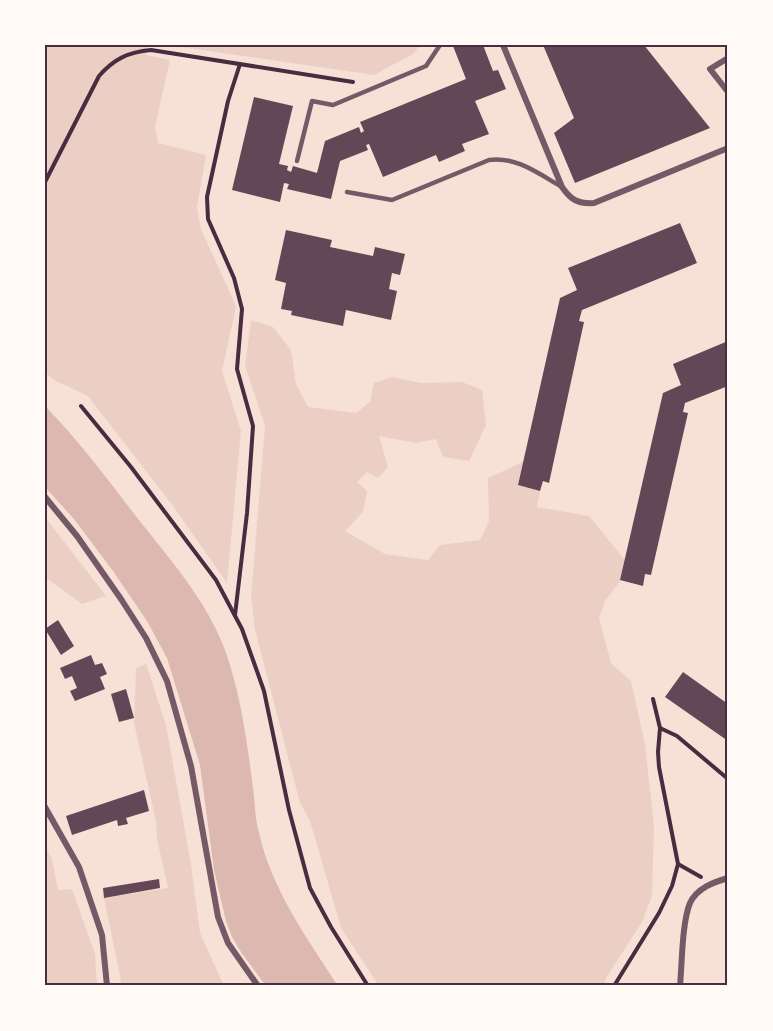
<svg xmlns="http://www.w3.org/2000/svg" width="773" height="1031" viewBox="0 0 773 1031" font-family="'Fira Sans Condensed',sans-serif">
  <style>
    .green { fill: #ebcfc5 }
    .water { fill: #dcb8b0 }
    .building { fill: #644757 }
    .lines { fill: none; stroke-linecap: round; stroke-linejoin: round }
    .path { stroke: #4a2c40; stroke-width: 4 }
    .service { stroke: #755966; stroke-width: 4.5 }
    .minor { stroke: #755966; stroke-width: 6 }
    .neatline { fill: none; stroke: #4a2c40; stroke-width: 2 }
  </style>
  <rect width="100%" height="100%" fill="#f7e1d7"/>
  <!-- green -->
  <g class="green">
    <polygon points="45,45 148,45 146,55 170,60 155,127 158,143 206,155 197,207 201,229 236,306 222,371 241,431 227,583 173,506 88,396 54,380 45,372"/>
    <polygon points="168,45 420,45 413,54 374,75"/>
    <polygon points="251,320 273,327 291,350 296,384 308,407 356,413 370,402 374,383 392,377 421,383 462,382 482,390 486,425 469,461 443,457 436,439 416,443 379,436 388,467 378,478 367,472 357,482 367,491 363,512 345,531 385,554 428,560 440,545 480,540 489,521 488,478 523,462 518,485 540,491 537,507 589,516 625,560 621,580 605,601 599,618 611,663 631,681 645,744 654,826 652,896 642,922 606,978 604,986 379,986 341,928 310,821 300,803 255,630 251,597 265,426 245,366"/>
    <polygon points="45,518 48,521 106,596 82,604 45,577"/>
    <polygon points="146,664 166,725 191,864 200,933 224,986 122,986 104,898 168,888 157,839 156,821 134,723 136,668"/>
    <polygon points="45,846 52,859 58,890 72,889 95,954 97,986 45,986"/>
  </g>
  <!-- water -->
  <path class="water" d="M45 406C78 440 106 477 135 515 168 557 206 599 225 650 241 695 247 742 253 788 255 803 255 819 259 833 272 890 307 938 338 986H266L241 952 232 937 226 921 214 870 200 765 167 658 147 621 113 571 74 519 45 487Z"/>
  <!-- building -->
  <g class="building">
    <polygon points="456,45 483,45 493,71 498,70 506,89 475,101 489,134 462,144 465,151 439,162 436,155 383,177 369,144 366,145 368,150 340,161 331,199 287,189 289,184 284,183 280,202 232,190 254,97 293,106 279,164 288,166 287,170 291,172 293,166 317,173 325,141 359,127 361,133 364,131 360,122 466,79 453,46"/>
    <polygon points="543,45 644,45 710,128 575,183 554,133 574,118"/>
    <polygon points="680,223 697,263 582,310 579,321 584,322 549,483 543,481 540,491 518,485 560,298 577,290 568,268"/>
    <polygon points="286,230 332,240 330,247 373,256 375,247 405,254 400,275 392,273 389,289 397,291 391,320 346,310 343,326 291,315 292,311 281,309 286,283 275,280"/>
    <polygon points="728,341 728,386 685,403 683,412 688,413 651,575 645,574 643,586 620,580 663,393 681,385 673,364"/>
    <polygon points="58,620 74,646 61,655 45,629"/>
    <polygon points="91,655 95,665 102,663 107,674 100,677 105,689 75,701 70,691 77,688 72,676 65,679 60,668"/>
    <polygon points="683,672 728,704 728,741 665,697"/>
    <polygon points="126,689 134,718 119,722 111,694"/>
    <polygon points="144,790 149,811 126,818 128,824 118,826 117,820 72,835 66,816"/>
    <polygon points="159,879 160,888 104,898 103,888"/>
  </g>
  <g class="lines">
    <!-- path -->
    <g class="path">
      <path d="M45 182 99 76C114 59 128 52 151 50L353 82"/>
      <polyline points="81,406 131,467 216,580 242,629 264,691 289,810 310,888 331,927 368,986"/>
      <polyline points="235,615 247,513 253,426 237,369 242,309 234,278 208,219 207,197 228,101 240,64"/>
      <polyline points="660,728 677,736 728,779"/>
      <polyline points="678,864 701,877"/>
      <polyline points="614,986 659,913 672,886 678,864 659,767 658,752 660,728 653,699"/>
    </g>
    <!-- service -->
    <g class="service">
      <polyline points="297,161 312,101 333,105 426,66 440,45"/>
      <path d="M347 192 392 200 489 160C516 156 539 174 562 187"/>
    </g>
    <!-- minor -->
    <g class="minor">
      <path d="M503 45 562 187C571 200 578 204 594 203L728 148"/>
      <polyline points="728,58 710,69 728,92"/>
      <polyline points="45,497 77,536 121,599 146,638 167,681 191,766 218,917 228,943 258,986"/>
      <polyline points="45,807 79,867 102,935 107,986"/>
      <path d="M680 986C682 964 682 922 690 903 697 888 714 882 728 878"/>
    </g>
  </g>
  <!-- border -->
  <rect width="773" height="1031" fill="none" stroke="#fffaf5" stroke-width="93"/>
  <rect x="46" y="46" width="680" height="938" class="neatline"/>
</svg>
